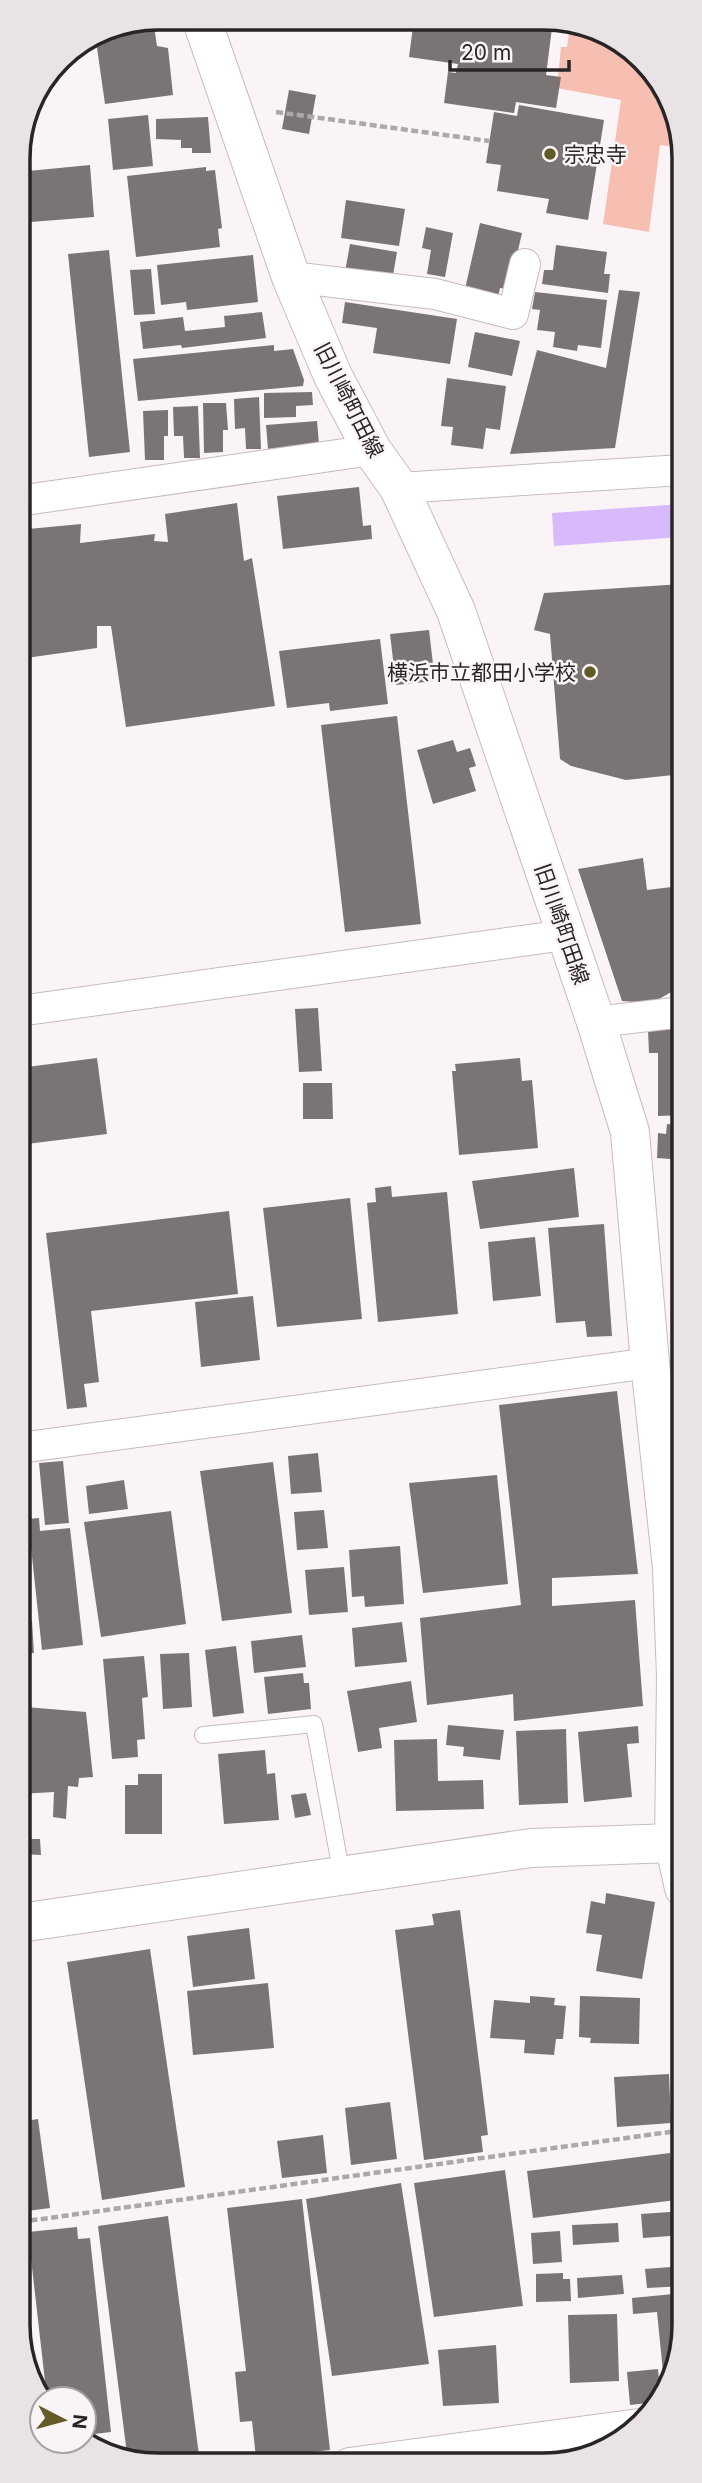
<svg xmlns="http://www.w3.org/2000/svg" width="702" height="2483" viewBox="0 0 702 2483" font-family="Inter,'Noto Sans JP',sans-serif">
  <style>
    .green { fill: #f6bfb1 }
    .water { fill: #d8b9fb }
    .building { fill: #7b7474 }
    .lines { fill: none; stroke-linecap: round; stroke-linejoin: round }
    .lane-casing { stroke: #c4bcbf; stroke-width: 18 }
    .street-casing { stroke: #c4bcbf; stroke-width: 32 }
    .secondary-casing { stroke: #c4bcbf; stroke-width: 40 }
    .path { stroke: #ada7aa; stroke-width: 4.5; stroke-dasharray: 7 3.5; stroke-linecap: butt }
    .lane { stroke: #fff; stroke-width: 16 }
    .street { stroke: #fff; stroke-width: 30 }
    .secondary { stroke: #fff; stroke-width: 38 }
    .poi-dot { fill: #625b28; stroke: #fbf4f7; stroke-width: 2.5 }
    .labels { text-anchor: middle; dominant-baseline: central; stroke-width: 5; stroke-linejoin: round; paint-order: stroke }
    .poi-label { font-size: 21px; fill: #282527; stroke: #fbf4f7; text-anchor: start }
    .street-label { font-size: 21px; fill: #282527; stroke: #fbf4f7 }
    .rim { fill: none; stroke: #282527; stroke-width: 3.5 }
  </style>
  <rect width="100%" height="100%" fill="#fbf4f7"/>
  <!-- green -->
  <polygon class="green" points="571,20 644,59 682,131 682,148 660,145 649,232 603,224 621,100 557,88 561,47 567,47"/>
  <!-- water -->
  <polygon class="water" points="682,504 682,537 554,546 552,513"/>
  <!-- building -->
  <g class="building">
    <polygon points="153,19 157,46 168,48 173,95 105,104 95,34 105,28"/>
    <polygon points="414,19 553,20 546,75 561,77 556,108 516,102 514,113 444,103 448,72 456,73 458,64 409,57"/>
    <polygon points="289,90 316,95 309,134 282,129"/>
    <polygon points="519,105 604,120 588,220 546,213 549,199 497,191 501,165 486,163 494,112 517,116"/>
    <polygon points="148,115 153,166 113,170 108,119"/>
    <polygon points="208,117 211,153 192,153 192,148 181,148 181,140 156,139 156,119"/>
    <polygon points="90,165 94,217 18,223 18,172"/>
    <polygon points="206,167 206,171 215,170 222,228 218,229 220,247 136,257 127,176"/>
    <polygon points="346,200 405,209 399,246 341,238"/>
    <polygon points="480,223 522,233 509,289 500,288 498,297 465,289"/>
    <polygon points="426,227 453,233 445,277 427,274 431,250 422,248"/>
    <polygon points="350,244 397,252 392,281 345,272"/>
    <polygon points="556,245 607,252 604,274 610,274 608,293 542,284 544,270 553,270"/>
    <polygon points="109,250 130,452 89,457 68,254"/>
    <polygon points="253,255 258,302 187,310 186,302 161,305 157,265"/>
    <polygon points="151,269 155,314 134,315 130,270"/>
    <polygon points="619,290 640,292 615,448 510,454 537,350 606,368"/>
    <polygon points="535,292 607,300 601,348 578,345 577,351 553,347 555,332 537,330 540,310 532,309"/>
    <polygon points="345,302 457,319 450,364 373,353 377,328 342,323"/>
    <polygon points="262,312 266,338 182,348 181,345 143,349 140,322 183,317 185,331 225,327 224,316"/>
    <polygon points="475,332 520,341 512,376 468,367"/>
    <polygon points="274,345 274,351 293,349 304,380 303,386 138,401 133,359"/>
    <polygon points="447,378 506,386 500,430 486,428 483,449 451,445 453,427 441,426"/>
    <polygon points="312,392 313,405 296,406 296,417 264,418 264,393"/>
    <polygon points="259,397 261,449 246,449 245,428 235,429 234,399"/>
    <polygon points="203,403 226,403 228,430 223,430 223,452 204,453"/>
    <polygon points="198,406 200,458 184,458 183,436 174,436 173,407"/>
    <polygon points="168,410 168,436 164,436 164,460 145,460 143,411"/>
    <polygon points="317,421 319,444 268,449 266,425"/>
    <polygon points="359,487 363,526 371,525 372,539 283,549 277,496"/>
    <polygon points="237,503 244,561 252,558 275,706 126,727 111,626 97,626 97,648 26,658 24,624 18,625 18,585 21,585 18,530 81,524 80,543 155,534 154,541 168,542 165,514"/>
    <polygon points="682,584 683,774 626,780 571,766 560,759 550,634 534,630 544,593"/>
    <polygon points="429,630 435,681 396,685 390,634"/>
    <polygon points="380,639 388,704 330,711 329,703 287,708 279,651"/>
    <polygon points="397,716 421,924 345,932 321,725"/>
    <polygon points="453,740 457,752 470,748 476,766 469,768 476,791 433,804 417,750"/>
    <polygon points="643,858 647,890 680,886 683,911 683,970 674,970 673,991 652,1003 622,1001 578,869"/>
    <polygon points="318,1008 322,1071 299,1072 295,1009"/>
    <polygon points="683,1029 683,1115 658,1116 658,1053 649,1053 648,1030"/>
    <polygon points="97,1058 107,1134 19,1145 19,1068"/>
    <polygon points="520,1058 522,1081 532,1080 538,1148 459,1155 452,1071 456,1071 455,1064"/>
    <polygon points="303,1083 332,1083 333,1119 303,1119"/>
    <polygon points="667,1124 683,1125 683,1160 657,1158 658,1133 666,1134"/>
    <polygon points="574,1168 579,1217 480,1229 472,1181"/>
    <polygon points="391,1186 392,1197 447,1192 458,1314 378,1322 367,1203 376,1202 375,1188"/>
    <polygon points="350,1198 362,1319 277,1327 263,1208"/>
    <polygon points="229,1211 238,1294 91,1311 99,1382 84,1384 87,1407 67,1409 46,1233"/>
    <polygon points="604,1224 612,1336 587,1337 585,1321 556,1323 548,1228"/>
    <polygon points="535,1237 541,1296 493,1301 488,1242"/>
    <polygon points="253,1296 260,1360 201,1367 195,1302"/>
    <polygon points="617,1391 638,1574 552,1578 552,1606 635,1600 643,1706 514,1721 513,1694 427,1705 420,1618 521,1605 499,1405"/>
    <polygon points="318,1453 322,1492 291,1494 288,1456"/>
    <polygon points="63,1461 69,1523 45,1525 39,1463"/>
    <polygon points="273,1462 292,1613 222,1621 200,1471"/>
    <polygon points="497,1475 508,1584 423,1593 409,1483"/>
    <polygon points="124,1480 128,1509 89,1514 86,1486"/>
    <polygon points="324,1510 328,1548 297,1550 294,1512"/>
    <polygon points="171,1511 186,1624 101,1637 84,1522"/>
    <polygon points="39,1518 40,1531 70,1528 83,1645 42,1650 28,1519"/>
    <polygon points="400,1546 404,1604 365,1607 364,1596 352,1597 349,1550"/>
    <polygon points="344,1567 348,1612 309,1615 305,1570"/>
    <polygon points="19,1571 28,1571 29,1615 19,1615"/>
    <polygon points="32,1621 34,1653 19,1653 19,1622"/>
    <polygon points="402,1622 407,1662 355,1667 352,1628"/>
    <polygon points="302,1635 306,1667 254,1673 251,1641"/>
    <polygon points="236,1646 244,1713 213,1717 205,1650"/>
    <polygon points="189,1653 192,1707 163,1709 160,1654"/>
    <polygon points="144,1656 148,1697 142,1698 145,1739 137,1740 138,1757 112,1759 103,1659"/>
    <polygon points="303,1673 304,1683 309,1683 311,1709 268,1714 264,1677"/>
    <polygon points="411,1681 417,1722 379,1728 382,1748 358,1752 347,1691"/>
    <polygon points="26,1707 86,1712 93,1777 79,1778 78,1787 68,1786 66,1819 53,1817 54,1792 20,1794 19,1716 26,1715"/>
    <polygon points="448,1725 504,1730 500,1760 463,1756 464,1747 446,1745"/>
    <polygon points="638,1726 639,1743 627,1744 632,1797 584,1802 578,1732"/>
    <polygon points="566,1729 568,1803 519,1805 516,1731"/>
    <polygon points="437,1739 438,1781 483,1780 484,1809 396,1811 394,1740"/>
    <polygon points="265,1750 267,1774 275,1773 279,1820 224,1824 218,1754"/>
    <polygon points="138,1774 162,1774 162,1834 125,1834 125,1785 138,1785"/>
    <polygon points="306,1793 311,1815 295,1818 291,1795"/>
    <polygon points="20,1839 40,1839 41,1855 20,1854"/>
    <polygon points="606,1893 655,1902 642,1979 596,1971 602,1935 586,1933 591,1901 605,1904"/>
    <polygon points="460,1910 488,2135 481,2136 483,2152 424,2160 395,1930 434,1925 432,1914"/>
    <polygon points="249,1928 255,1979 193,1987 187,1936"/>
    <polygon points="150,1949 185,2187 102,2200 67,1962"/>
    <polygon points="268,1983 274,2048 193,2055 187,1991"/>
    <polygon points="530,1996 555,1998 554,2005 566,2006 563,2039 556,2039 554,2055 524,2053 525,2040 490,2038 494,2000 530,2003"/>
    <polygon points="580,1996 640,1998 639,2044 590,2043 591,2038 579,2037"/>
    <polygon points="669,2074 671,2123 617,2127 614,2077"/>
    <polygon points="390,2102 397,2159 351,2165 345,2108"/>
    <polygon points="38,2119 50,2208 20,2212 20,2122"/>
    <polygon points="323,2135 327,2173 282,2178 277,2141"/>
    <polygon points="670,2153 676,2200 533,2218 527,2171"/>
    <polygon points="505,2170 523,2306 434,2317 414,2183"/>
    <polygon points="401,2183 429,2364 332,2376 306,2199"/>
    <polygon points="302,2199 330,2450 256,2458 252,2421 240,2422 235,2372 246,2371 227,2208"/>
    <polygon points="684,2211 684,2235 643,2238 641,2214"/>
    <polygon points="168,2216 200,2463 130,2463 128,2462 98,2226"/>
    <polygon points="618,2223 619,2242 573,2245 572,2225"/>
    <polygon points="77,2227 78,2239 90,2238 111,2432 86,2435 84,2399 47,2399 28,2232"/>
    <polygon points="560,2231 562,2262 533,2264 531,2233"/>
    <polygon points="684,2266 684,2286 647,2288 645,2269"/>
    <polygon points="563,2273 563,2279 570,2279 571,2301 536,2302 536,2274"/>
    <polygon points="622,2275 624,2294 578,2298 577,2278"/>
    <polygon points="684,2293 684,2334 664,2382 657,2312 633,2314 632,2298"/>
    <polygon points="617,2314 619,2381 570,2383 568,2315"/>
    <polygon points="496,2345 499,2403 443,2406 438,2350"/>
    <polygon points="658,2369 660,2392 656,2402 630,2405 627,2372"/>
  </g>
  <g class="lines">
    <defs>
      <polyline id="lane" points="203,1735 314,1724 342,1876"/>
      <g id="street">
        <polyline points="291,277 435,294 513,314 525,264"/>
        <polyline points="399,488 682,470"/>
        <polyline points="18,501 372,450"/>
        <polyline points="19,1011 565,935"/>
        <polyline points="596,1022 683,1012"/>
        <polyline points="653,1396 683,1391"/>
        <polyline points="19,1448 650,1363"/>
        <polyline points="349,2463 639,2424"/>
      </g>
      <g id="secondary">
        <polyline points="201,18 291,277 333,376 372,450 399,488 456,611 596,1022 630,1132 650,1363 672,1568 676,1677 674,1843 684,1888"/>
        <polyline points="20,1923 531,1848 674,1843"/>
      </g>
    </defs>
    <!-- lane casing -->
    <use href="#lane" class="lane-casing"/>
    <!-- street casing -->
    <use href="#street" class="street-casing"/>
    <!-- secondary casing -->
    <use href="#secondary" class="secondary-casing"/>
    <!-- path -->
    <g class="path">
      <polyline points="276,112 489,141"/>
      <polyline points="20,2222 684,2130"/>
    </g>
    <!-- lane -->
    <use href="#lane" class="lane"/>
    <!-- street -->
    <use href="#street" class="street"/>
    <!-- secondary -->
    <use href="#secondary" class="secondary"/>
  </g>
  <!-- markers -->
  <g class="poi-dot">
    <circle cx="550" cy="154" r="7"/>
    <circle cx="590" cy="672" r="7"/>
  </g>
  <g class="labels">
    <!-- poi labels -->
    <g class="poi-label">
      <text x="564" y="154">宗忠寺</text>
      <text x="576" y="672" text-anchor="end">横浜市立都田小学校</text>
    </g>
    <!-- street labels -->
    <g class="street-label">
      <text transform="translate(349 400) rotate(63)">旧川崎町田線</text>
      <text transform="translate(562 924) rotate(71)">旧川崎町田線</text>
    </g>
  </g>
  <!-- crop -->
  <path d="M0 0H702V2483H0ZM158 30H544A128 128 0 0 1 672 158V2325A128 128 0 0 1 544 2453H158A128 128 0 0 1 30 2325V158A128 128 0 0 1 158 30Z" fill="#eae3e6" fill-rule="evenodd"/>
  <path class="rim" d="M158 30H544A128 128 0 0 1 672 158V2325A128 128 0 0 1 544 2453H158A128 128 0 0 1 30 2325V158A128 128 0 0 1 158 30Z"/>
  <!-- north arrow -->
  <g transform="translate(63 2420) rotate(96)"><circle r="33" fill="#fbf4f7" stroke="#a7a1a4" stroke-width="2"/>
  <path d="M0-5L12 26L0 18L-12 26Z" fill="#625b28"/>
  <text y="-10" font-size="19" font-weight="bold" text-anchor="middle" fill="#282527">N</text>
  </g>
  <!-- scale -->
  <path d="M450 60v10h119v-10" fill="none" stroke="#282527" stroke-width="3.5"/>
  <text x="461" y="60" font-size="21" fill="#282527" stroke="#fbf4f7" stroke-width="5" paint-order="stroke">20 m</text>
</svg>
